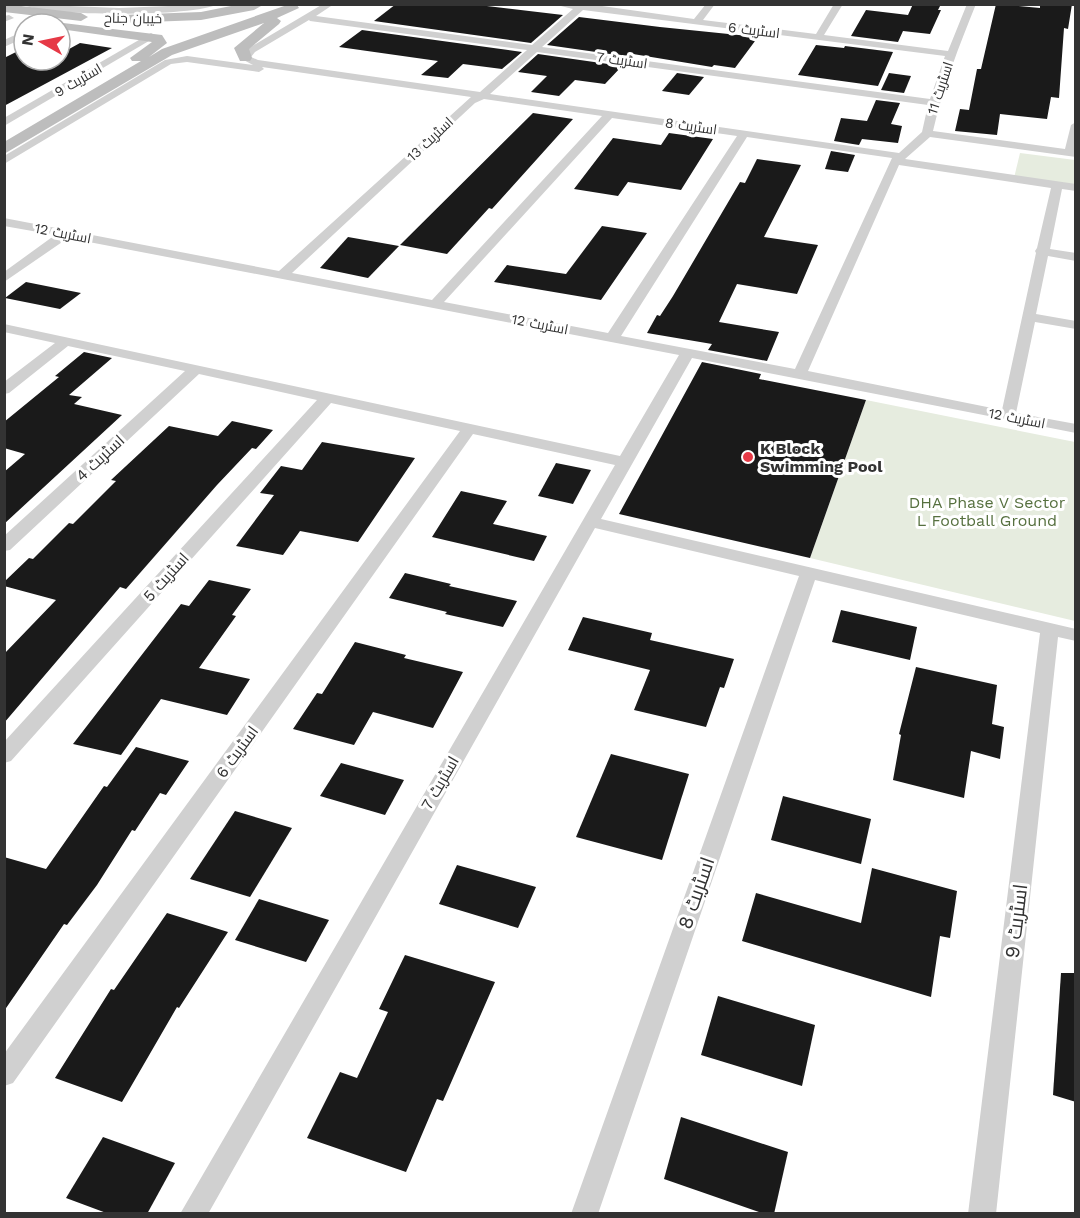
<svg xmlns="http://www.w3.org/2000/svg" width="1080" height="1218" viewBox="0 0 1080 1218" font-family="'Work Sans',Cairo,sans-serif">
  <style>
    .green { fill: #e6ecdf }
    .building { fill: #1a1a1a }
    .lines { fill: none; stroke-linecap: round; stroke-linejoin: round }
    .minor { fill: #d0d0d0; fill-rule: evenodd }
    .secondary { fill: #bdbdbd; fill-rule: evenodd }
    .poi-dot { fill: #e63946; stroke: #fff; stroke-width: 2 }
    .labels { text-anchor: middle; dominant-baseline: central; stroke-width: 6; stroke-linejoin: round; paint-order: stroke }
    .far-street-label { font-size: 14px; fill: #333; stroke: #fff }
    .poi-label { font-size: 16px; font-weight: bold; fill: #333; stroke: #fff; text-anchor: start }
    .street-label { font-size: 16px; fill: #333; stroke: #fff }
    .park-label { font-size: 16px; fill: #56703f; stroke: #fff }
    .near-street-label { font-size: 20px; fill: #333; stroke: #fff }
  </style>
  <rect width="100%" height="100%" fill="#fff"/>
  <!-- green -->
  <g class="green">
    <polygon points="1020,153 1075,160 1075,186 1014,178"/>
    <polygon points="866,400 1075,442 1075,621 810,558"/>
  </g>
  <!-- building -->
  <g class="building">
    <polygon points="396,4 470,4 563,15 531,43 374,21"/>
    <polygon points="913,4 941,4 938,10 941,10 930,34 903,31 898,42 851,36 866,10 908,15"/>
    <polygon points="996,4 1040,8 1040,4 1072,4 1068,29 1064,28 1059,98 1051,97 1047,119 1000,114 997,135 955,131 960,109 969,110 977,69 981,69"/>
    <polygon points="579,17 660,27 758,37 735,68 714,65 712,67 633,54 631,57 547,45"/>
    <polygon points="362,30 522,52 502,69 463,64 448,78 421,75 438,61 339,47"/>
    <polygon points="80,43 112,48 4,106 4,58 24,48 24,60 60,60 60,54"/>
    <polygon points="816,45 844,48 845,46 893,52 878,86 798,75"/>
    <polygon points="538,54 622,66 605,84 575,80 559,96 531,92 547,76 518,72"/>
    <polygon points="677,73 704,77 689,95 662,91"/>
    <polygon points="889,73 911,76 904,93 881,90"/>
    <polygon points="876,100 900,103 891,124 902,126 898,143 862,139 859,145 834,141 841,118 867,121"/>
    <polygon points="533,113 573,119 492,209 489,208 447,254 400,245"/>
    <polygon points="669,133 713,139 681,190 628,182 618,196 574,189 613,138 661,145"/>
    <polygon points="831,151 855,155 848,172 825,169"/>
    <polygon points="757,159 801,165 764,237 818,245 797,294 737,284 719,322 779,332 767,361 708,350 712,344 647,333 657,315 660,316 673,296 740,182 745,183"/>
    <polygon points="602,226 647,233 601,300 494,282 507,265 566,274"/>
    <polygon points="348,237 399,246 368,278 320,268"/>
    <polygon points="26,282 81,293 60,309 5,298"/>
    <polygon points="84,352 112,358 69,395 82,397 74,404 122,415 4,524 4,472 25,454 4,448 4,422 59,377 55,376"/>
    <polygon points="702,362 761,374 759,379 866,400 810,558 619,514"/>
    <polygon points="232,421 273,430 256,449 252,448 217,485 126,589 120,587 4,723 4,654 56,600 4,586 4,582 29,558 33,559 69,523 73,524 116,481 111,480 169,426 218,436"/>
    <polygon points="322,442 415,458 358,542 300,531 283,555 236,546 274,495 260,493 281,466 302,470"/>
    <polygon points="556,463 591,470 573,504 538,496"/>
    <polygon points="461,491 507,501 493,524 547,536 534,561 432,537"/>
    <polygon points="405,573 451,584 449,586 517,601 503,627 445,614 447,612 389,598"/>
    <polygon points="209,580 251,589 232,615 236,616 199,668 250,679 227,715 161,699 121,755 73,744 181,604 189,606"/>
    <polygon points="841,610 917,627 910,660 832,642"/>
    <polygon points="583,617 652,633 650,640 734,659 724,688 720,687 706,727 634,710 650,670 568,650"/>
    <polygon points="355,642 406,655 404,658 463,672 433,728 373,712 354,745 293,729 317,693 322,694"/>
    <polygon points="916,667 997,685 992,724 1004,727 1000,759 971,751 964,798 893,780 901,735 899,734"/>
    <polygon points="136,747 189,761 166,795 160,793 135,831 132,830 97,885 67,925 64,924 4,1011 4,857 46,869 104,786 107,787"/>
    <polygon points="611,754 689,774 662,860 576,837"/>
    <polygon points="341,763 404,780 385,815 320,796"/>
    <polygon points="783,796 871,819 861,864 771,840"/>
    <polygon points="235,811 292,828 250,897 190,879"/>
    <polygon points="457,865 536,887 518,928 439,904"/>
    <polygon points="872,868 957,891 950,938 940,936 931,997 742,941 756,893 861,923"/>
    <polygon points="259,899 329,920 306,962 235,940"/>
    <polygon points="167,913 228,932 179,1008 177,1007 122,1102 55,1078 111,989 114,990"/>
    <polygon points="405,955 495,982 443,1101 437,1099 406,1172 307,1138 340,1072 357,1078 388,1012 379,1009"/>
    <polygon points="1061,973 1076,973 1076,1102 1053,1095"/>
    <polygon points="718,996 815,1025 802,1086 701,1055"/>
    <polygon points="681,1117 788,1152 774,1214 765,1214 664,1179"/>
    <polygon points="103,1137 175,1163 147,1214 109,1214 66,1198"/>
  </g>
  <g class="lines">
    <!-- minor -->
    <g class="minor">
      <path d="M21 4 119 8 218 4C195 17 44 17 21 4Z"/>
      <path d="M323 4H334L316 16 532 45 573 9 553 4H588L694 19 706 4H715L703 20 816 34 834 4H843L824 35 948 51 967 4H976C959 46 943 87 933 131L1065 149 1071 125 1076 122V157L930 137 905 159 1076 184V191L1062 189 1050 249 1076 253V261L1048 256 1036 314 1076 321V329L1035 322 1016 413 1076 424V433L692 358 601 519 1076 629V641L1058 637 996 1214H968L1040 633 815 580 598 1214H571L799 576 595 528 208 1214H180L615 465 473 434 13 1083 4 1086V1054L460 431 331 403 11 761 4 763V742L317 400 199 374 10 550 4 551V536L185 371 68 346 9 393 4 394V382L55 343 4 332V324L620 456 679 355 68 238 4 282V272L55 235 4 226V218L279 271 471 97 262 67 264 69 259 72 187 62 171 64 4 164V156L165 60 187 56 253 65 240 58 249 48ZM583 10 945 56 930 99 542 47ZM309 20 310 21 527 50 480 92 258 60 251 57 255 52ZM537 52 928 105 922 132 899 153 490 94ZM484 99 602 116 432 300 292 273 475 103ZM612 118 737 136 608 333 444 302ZM747 137 892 158 795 369 621 336ZM899 165 1051 188 1037 248 1035 251 1036 253 1002 410 808 371Z"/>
      <polygon points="4,16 9,15 14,18 4,22"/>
      <polygon points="43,21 47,22 49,24 38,24"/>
      <polygon points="24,31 24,38 4,47 4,40"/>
      <polygon points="151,33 156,36 154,38 4,126 4,118"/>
    </g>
    <!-- secondary -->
    <g class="secondary">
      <polygon points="4,4 81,13 88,17 81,21 4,12"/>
      <polygon points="241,4 261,6 254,10 201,20 122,23 115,19 122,15 201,12"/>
      <polygon points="287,5 297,5 299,8 277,18 281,21 279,24 249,49 252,58 250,61 240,61 234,48 264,23 172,55 4,154 4,142 141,61 132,61 130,58 152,42 60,29 60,24 54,24 55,22 162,35 167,43 149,57 162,49"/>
    </g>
  </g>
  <!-- markers -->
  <circle class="poi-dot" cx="748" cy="457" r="6"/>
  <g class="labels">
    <!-- far-street labels -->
    <g class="far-street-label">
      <text transform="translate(133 18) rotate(1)">خیبان جناح</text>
      <text transform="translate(754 30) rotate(7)">اسٹریٹ 6</text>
      <text transform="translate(622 60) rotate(8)">اسٹریٹ 7</text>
      <text transform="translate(78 80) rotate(-30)">اسٹریٹ 9</text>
      <text transform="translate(940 88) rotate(-72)">اسٹریٹ 11</text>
      <text transform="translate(691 126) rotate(8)">اسٹریٹ 8</text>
      <text transform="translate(430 139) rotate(-43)">اسٹریٹ 13</text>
      <text transform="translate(63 233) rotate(11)">اسٹریٹ 12</text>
      <text transform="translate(540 324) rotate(11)">اسٹریٹ 12</text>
      <text transform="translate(1017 418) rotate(11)">اسٹریٹ 12</text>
    </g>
    <!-- poi labels -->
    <g class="poi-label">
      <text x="760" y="448">K Block<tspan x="760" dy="18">Swimming Pool</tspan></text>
    </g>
    <!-- street labels -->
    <g class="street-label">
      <text transform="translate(100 458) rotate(-43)">اسٹریٹ 4</text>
      <text transform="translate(166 577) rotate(-48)">اسٹریٹ 5</text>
      <text transform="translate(237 752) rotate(-54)">اسٹریٹ 6</text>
      <text transform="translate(440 783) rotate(-60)">اسٹریٹ 7</text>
    </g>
    <!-- park labels -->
    <g class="park-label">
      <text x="987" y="502">DHA Phase V Sector<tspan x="987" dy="18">L Football Ground</tspan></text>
    </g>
    <!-- near-street labels -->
    <g class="near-street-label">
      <text transform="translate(696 893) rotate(-71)">اسٹریٹ 8</text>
      <text transform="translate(1016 921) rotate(-83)">اسٹریٹ 9</text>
    </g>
  </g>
  <!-- border -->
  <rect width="1080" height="1218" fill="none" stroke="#333333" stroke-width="12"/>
  <!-- north arrow -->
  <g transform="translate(42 42) rotate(279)"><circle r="28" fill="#ffffff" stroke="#adadad" stroke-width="1.5"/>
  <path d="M0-4.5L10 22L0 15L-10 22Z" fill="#e63946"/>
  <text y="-9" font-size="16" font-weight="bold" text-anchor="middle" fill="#333333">N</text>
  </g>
</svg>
